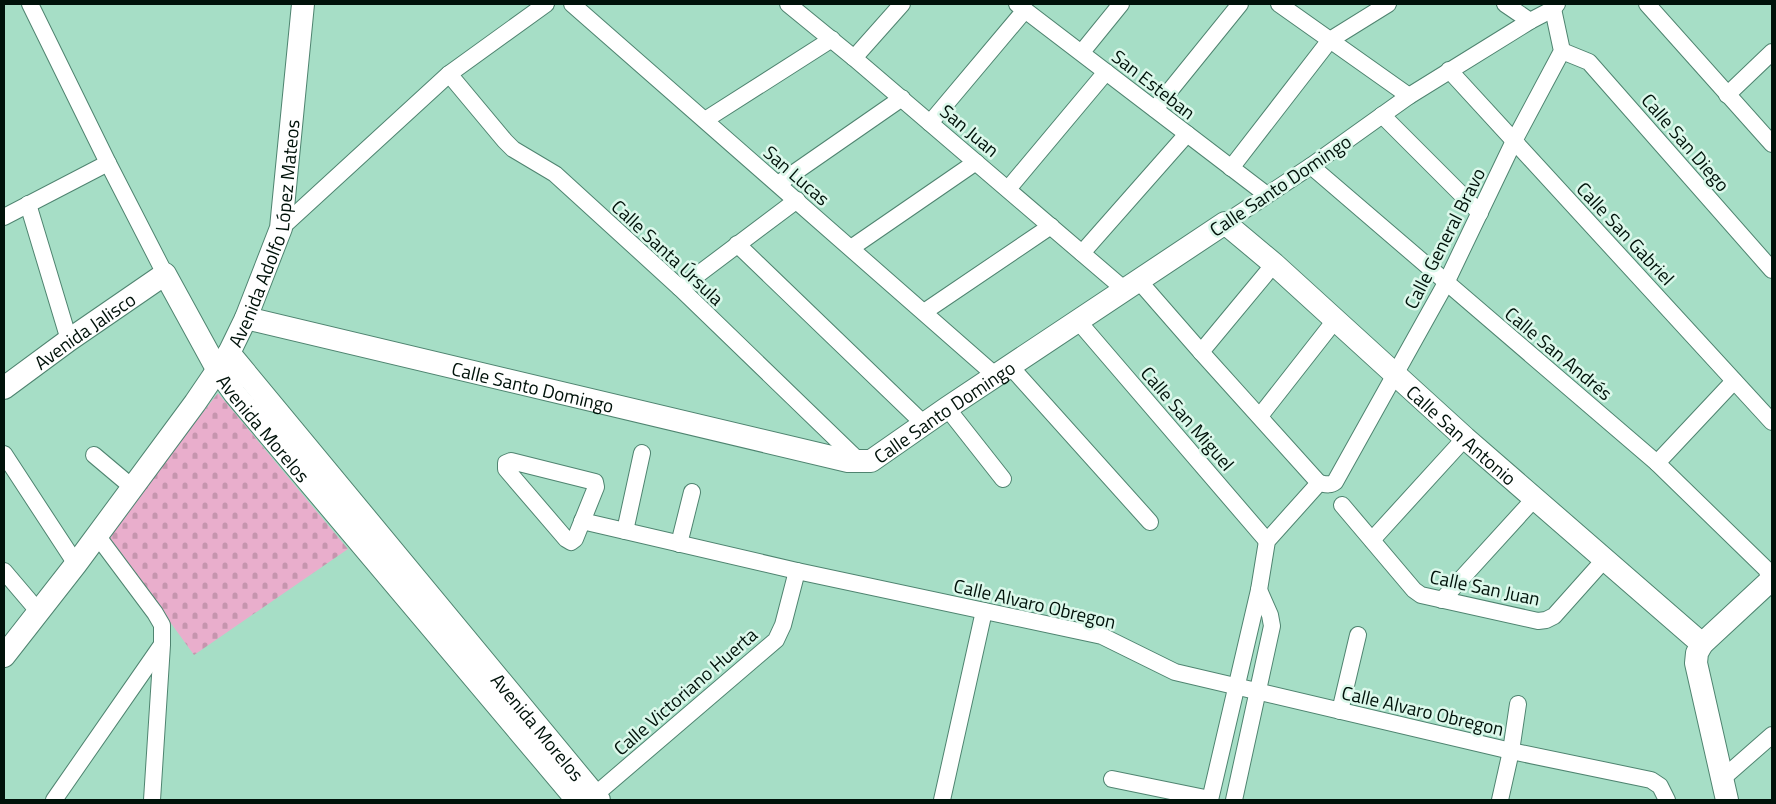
<svg xmlns="http://www.w3.org/2000/svg" width="1776" height="804" viewBox="0 0 1776 804" font-family="'Titillium Web',sans-serif">
  <style>
    .cemetery { fill: url(#cemetery-stones) }
    .lines { fill: none; stroke-linecap: round; stroke-linejoin: round }
    .street-casing { stroke: #4f8470; stroke-width: 18 }
    .secondary-casing { stroke: #4f8470; stroke-width: 24 }
    .street { stroke: #fff; stroke-width: 16 }
    .secondary { stroke: #fff; stroke-width: 22 }
    .labels { text-anchor: middle; dominant-baseline: central; stroke-width: 5; stroke-linejoin: round; paint-order: stroke }
    .street-label { font-size: 19px; fill: #00120a; stroke: #dcf8eb }
  </style>
  <defs>
    <pattern id="cemetery-stones" width="16" height="16" patternUnits="userSpaceOnUse" patternTransform="scale(1.25)"><rect width="16" height="16" fill="#e9aecc"/><path d="M2 7V4a2 2 0 0 1 4 0v3zM10 15v-3a2 2 0 0 1 4 0v3z" fill="#c695ae"/></pattern>
  </defs>
  <rect width="100%" height="100%" fill="#a6dec6"/>
  <!-- cemetery -->
  <polygon class="cemetery" points="218,393 348,549 194,655 107,535"/>
  <g class="lines">
    <defs>
      <g id="street">
        <polyline points="30,4 108,163 165,274"/>
        <polyline points="572,4 996,376"/>
        <polyline points="788,4 854,58 1125,290"/>
        <polyline points="1017,4 1267,195"/>
        <polyline points="1279,4 1409,96"/>
        <polyline points="1505,4 1530,21"/>
        <polyline points="1647,4 1772,144"/>
        <polyline points="1562,51 1589,62 1772,270"/>
        <polyline points="1082,52 1121,4"/>
        <polyline points="854,58 902,4"/>
        <polyline points="1449,70 1772,422"/>
        <polyline points="449,74 505,141 513,149 555,174 680,288 860,462"/>
        <polyline points="1727,95 1772,52"/>
        <polyline points="1155,109 1240,4"/>
        <polyline points="1382,115 1480,213"/>
        <polyline points="705,120 832,39"/>
        <polyline points="930,123 1025,10"/>
        <polyline points="1311,166 1657,463 1766,569 1771,580"/>
        <polyline points="1231,168 1330,40 1388,4"/>
        <polyline points="778,184 902,98"/>
        <polyline points="1008,189 1106,72"/>
        <polyline points="28,204 69,340"/>
        <polyline points="4,217 108,163"/>
        <polyline points="1225,223 1311,166 1409,96 1530,21 1553,9 1557,4"/>
        <polyline points="281,228 449,74 546,4"/>
        <polyline points="737,244 924,424"/>
        <polyline points="851,248 976,162"/>
        <polyline points="1082,253 1187,134"/>
        <polyline points="1139,281 1201,352 1319,483"/>
        <polyline points="680,288 797,200"/>
        <polyline points="924,312 1051,226"/>
        <polyline points="1078,321 1267,541"/>
        <polyline points="1201,352 1274,264"/>
        <polyline points="1010,366 1150,522"/>
        <polyline points="947,408 1003,479"/>
        <polyline points="1260,416 1336,319"/>
        <polyline points="4,454 76,564"/>
        <polyline points="94,455 132,487"/>
        <polygon points="511,461 595,482 596,487 575,539 571,542 566,539 506,469 506,463"/>
        <polyline points="1657,463 1734,381"/>
        <polyline points="1342,505 1414,590 1421,595 1538,621 1546,620 1554,616 1604,560"/>
        <polyline points="582,521 797,571 1102,636 1175,672 1511,751 1651,780 1660,786 1667,800"/>
        <polyline points="625,531 642,453"/>
        <polyline points="96,534 155,613 162,625 162,645 152,800"/>
        <polyline points="1372,540 1465,438"/>
        <polyline points="679,544 692,492"/>
        <polyline points="4,571 38,611"/>
        <polyline points="1442,600 1534,499"/>
        <polyline points="1340,711 1358,635"/>
        <polyline points="1723,778 1772,735"/>
        <polyline points="1112,779 1210,799"/>
        <polyline points="54,800 161,646"/>
        <polyline points="589,800 776,640 783,625 797,571"/>
        <polyline points="942,800 984,611"/>
        <path d="M1210 800 1259 590 1267 541 1319 483C1325 484 1330 486 1335 482L1446 283 1514 141 1562 51 1553 9"/>
        <polyline points="1234,800 1272,626 1270,615 1259,590"/>
        <polyline points="1500,800 1511,751 1518,704"/>
      </g>
      <g id="secondary">
        <path id="s1" d="M246 318 848 461H871L947 408 1225 223 1274 264 1465 438 1702 644"/>
        <path id="s2" d="M229 353 599 800"/>
        <path id="s3" d="M4 388 69 340 165 274 217 369 235 394 577 800"/>
        <path id="s4" d="M4 656 76 564 195 403 229 353 246 318 281 228 303 4"/>
        <polyline points="1727,800 1696,663 1697,653 1702,644 1772,579"/>
      </g>
    </defs>
    <!-- street casing -->
    <use href="#street" class="street-casing"/>
    <!-- secondary casing -->
    <use href="#secondary" class="secondary-casing"/>
    <!-- street -->
    <use href="#street" class="street"/>
    <!-- secondary -->
    <use href="#secondary" class="secondary"/>
  </g>
  <g class="labels">
    <!-- street labels -->
    <g class="street-label">
      <text transform="translate(1154 84) rotate(38)">San Esteban</text>
      <text transform="translate(970 130) rotate(40)">San Juan</text>
      <text transform="translate(1686 142) rotate(49)">Calle San Diego</text>
      <text transform="translate(797 175) rotate(41)">San Lucas</text>
      <text transform="translate(1280 185) rotate(-34)">Calle Santo Domingo</text>
      <text stroke="none"><textPath href="#s4" startOffset="504">Avenida Adolfo López Mateos</textPath></text>
      <text transform="translate(1626 233) rotate(47)">Calle San Gabriel</text>
      <text transform="translate(1444 238) rotate(-63)">Calle General Bravo</text>
      <text transform="translate(668 252) rotate(43)">Calle Santa Úrsula</text>
      <text stroke="none"><textPath href="#s3" startOffset="99">Avenida Jalisco</textPath></text>
      <text transform="translate(1559 353) rotate(40)">Calle San Andrés</text>
      <text stroke="none"><textPath href="#s1" startOffset="295">Calle Santo Domingo</textPath></text>
      <text stroke="none"><textPath href="#s1" startOffset="730">Calle Santo Domingo</textPath></text>
      <text transform="translate(1188 418) rotate(49)">Calle San Miguel</text>
      <text stroke="none"><textPath href="#s3" startOffset="381">Avenida Morelos</textPath></text>
      <text stroke="none"><textPath href="#s1" startOffset="1386">Calle San Antonio</textPath></text>
      <text transform="translate(1485 587) rotate(12)">Calle San Juan</text>
      <text transform="translate(1035 603) rotate(13)">Calle Alvaro Obregon</text>
      <text transform="translate(685 691) rotate(-41)">Calle Victoriano Huerta</text>
      <text transform="translate(1423 710) rotate(13)">Calle Alvaro Obregon</text>
      <text stroke="none"><textPath href="#s2" startOffset="485">Avenida Morelos</textPath></text>
    </g>
  </g>
  <!-- border -->
  <rect width="1776" height="804" fill="none" stroke="#00120a" stroke-width="10"/>
</svg>
